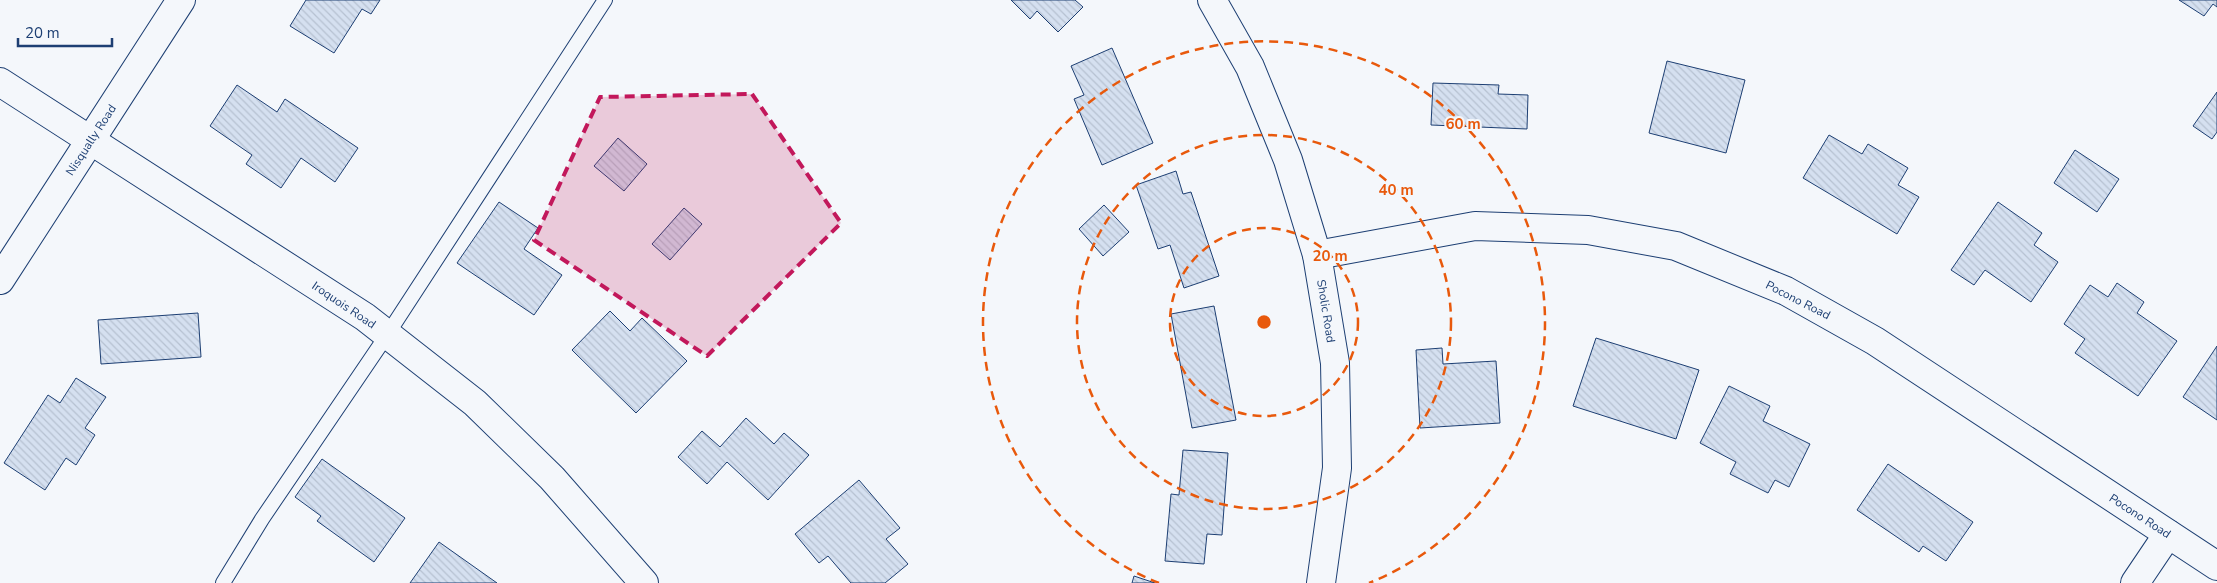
<svg xmlns="http://www.w3.org/2000/svg" width="2217" height="583" viewBox="0 0 2217 583" font-family="'Nunito Sans',sans-serif">
  <style>
    .building { fill: url(#building-back-hatch); stroke: #1d3f73 }
    .lines { fill: none; stroke-linecap: round; stroke-linejoin: round }
    .lane-casing { stroke: #1d3f73; stroke-width: 16 }
    .street-casing { stroke: #1d3f73; stroke-width: 30 }
    .lane { stroke: #f4f7fb; stroke-width: 14 }
    .street { stroke: #f4f7fb; stroke-width: 28 }
    .marked { fill: #c2185b; fill-opacity: 0.2; stroke: #c2185b; stroke-width: 4; stroke-dasharray: 10 6; stroke-linejoin: round }
    .ring { fill: none; stroke: #e8590c; stroke-width: 2.5; stroke-dasharray: 9 6 }
    .labels { text-anchor: middle; dominant-baseline: central; stroke-width: 4; stroke-linejoin: round; paint-order: stroke }
    .street-label { font-size: 12px; fill: #1d3f73; stroke: #f4f7fb }
    .centre { fill: #e8590c; stroke: #f4f7fb; stroke-width: 2.5 }
    .ring-label { font-size: 15px; text-anchor: middle; font-weight: bold; fill: #e8590c; stroke: #f4f7fb; stroke-width: 4; stroke-linejoin: round; paint-order: stroke }
  </style>
  <defs>
    <pattern id="building-back-hatch" width="6" height="6" patternUnits="userSpaceOnUse" patternTransform="scale(1.25)"><rect width="6" height="6" fill="#d5e0f0"/><path d="M-1 5l2 2M0 0l6 6M5-1l2 2" fill="none" stroke="#b6c1d1"/></pattern>
  </defs>
  <rect width="100%" height="100%" fill="#f4f7fb"/>
  <!-- building -->
  <g class="building">
    <polygon points="306,0 380,0 371,14 362,9 334,53 290,26"/>
    <polygon points="1011,0 1075,0 1083,7 1058,32 1037,11 1030,19"/>
    <polygon points="2179,0 2217,0 2217,7 2213,4 2204,16"/>
    <polygon points="1112,48 1153,143 1102,165 1074,99 1084,95 1071,66"/>
    <polygon points="1667,61 1745,80 1726,153 1649,133"/>
    <polygon points="1433,83 1499,85 1498,94 1528,95 1527,129 1431,125"/>
    <polygon points="237,85 277,112 285,99 358,148 335,182 301,158 281,188 246,164 252,155 210,126"/>
    <polygon points="2217,92 2217,132 2212,139 2193,126"/>
    <polygon points="1829,135 1862,154 1868,144 1908,168 1898,185 1919,197 1897,234 1803,178"/>
    <polygon points="618,138 647,164 624,191 594,166"/>
    <polygon points="2075,150 2119,179 2097,212 2054,183"/>
    <polygon points="1176,171 1183,194 1191,192 1219,276 1184,288 1170,245 1158,249 1136,185"/>
    <polygon points="499,202 538,228 524,249 562,275 534,315 457,263"/>
    <polygon points="1998,202 2042,233 2034,245 2058,262 2031,302 1985,270 1974,285 1951,270"/>
    <polygon points="1104,205 1129,232 1103,256 1079,229"/>
    <polygon points="684,208 702,224 670,260 652,244"/>
    <polygon points="2117,283 2144,302 2137,313 2177,341 2138,396 2075,353 2085,339 2064,324 2090,285 2108,297"/>
    <polygon points="1214,306 1236,420 1192,428 1171,314"/>
    <polygon points="610,311 630,331 642,318 687,361 636,413 572,350"/>
    <polygon points="198,313 201,357 101,364 98,320"/>
    <polygon points="1596,338 1699,370 1676,439 1573,406"/>
    <polygon points="2217,346 2217,420 2183,397"/>
    <polygon points="1442,348 1443,364 1496,361 1500,423 1420,428 1416,350"/>
    <polygon points="76,378 106,397 85,428 95,435 76,465 66,458 45,490 4,463 48,395 60,403"/>
    <polygon points="1729,386 1770,406 1763,421 1810,444 1789,487 1775,480 1768,493 1730,474 1736,462 1700,443"/>
    <polygon points="746,418 774,444 784,433 809,455 768,500 727,462 707,484 678,457 702,431 720,447"/>
    <polygon points="1183,450 1228,453 1222,535 1207,534 1204,564 1165,561 1171,494 1179,495"/>
    <polygon points="322,459 405,518 374,562 317,521 321,516 295,497"/>
    <polygon points="1888,464 1973,522 1946,561 1923,546 1919,552 1857,510"/>
    <polygon points="859,480 900,528 886,539 908,564 885,583 851,583 828,556 819,563 795,534"/>
    <polygon points="439,542 497,583 410,583"/>
    <polygon points="1134,576 1155,583 1132,583"/>
  </g>
  <g class="lines">
    <defs>
      <polyline id="lane" points="223,583 262,519 387,335 605,0"/>
      <g id="street">
        <polyline points="1212,0 1250,67 1288,160 1317,255 1335,363 1337,468 1321,583"/>
        <polyline points="0,82 365,317 475,403 552,478 644,583"/>
        <polyline points="1317,255 1475,226 1588,230 1676,246 1786,291 1875,341 2217,566"/>
        <polyline points="0,280 181,0"/>
        <polyline points="2135,583 2168,534"/>
      </g>
    </defs>
    <!-- lane casing -->
    <use href="#lane" class="lane-casing"/>
    <!-- street casing -->
    <use href="#street" class="street-casing"/>
    <!-- lane -->
    <use href="#lane" class="lane"/>
    <!-- street -->
    <use href="#street" class="street"/>
  </g>
  <!-- marked area -->
  <path class="marked" d="M752 94 841 223 707 356 534 240 600 97Z"/>
  <!-- distance rings -->
  <g class="ring">
    <circle cx="1264" cy="322" r="94"/>
    <circle cx="1264" cy="322" r="187"/>
    <path d="M1159 583A281 281 0 1 1 1369 583"/>
  </g>
  <g class="labels">
    <!-- street labels -->
    <g class="street-label">
      <text transform="translate(91 140) rotate(-57)">Nisqually Road</text>
      <text transform="translate(1798 300) rotate(27)">Pocono Road</text>
      <text transform="translate(344 305) rotate(34)">Iroquois Road</text>
      <text transform="translate(1326 311) rotate(81)">Sholic Road</text>
      <text transform="translate(2140 516) rotate(33)">Pocono Road</text>
    </g>
  </g>
  <circle cx="1264" cy="322" r="8" class="centre"/>
  <g class="ring-label">
    <text x="1463" y="129">60 m</text>
    <text x="1396" y="195">40 m</text>
    <text x="1330" y="261">20 m</text>
  </g>
  <!-- scale -->
  <path d="M18 38v8h94v-8" fill="none" stroke="#1d3f73" stroke-width="2.5"/>
  <text x="25" y="38" font-size="15" fill="#1d3f73" stroke="#f4f7fb" stroke-width="4" paint-order="stroke">20 m</text>
</svg>
